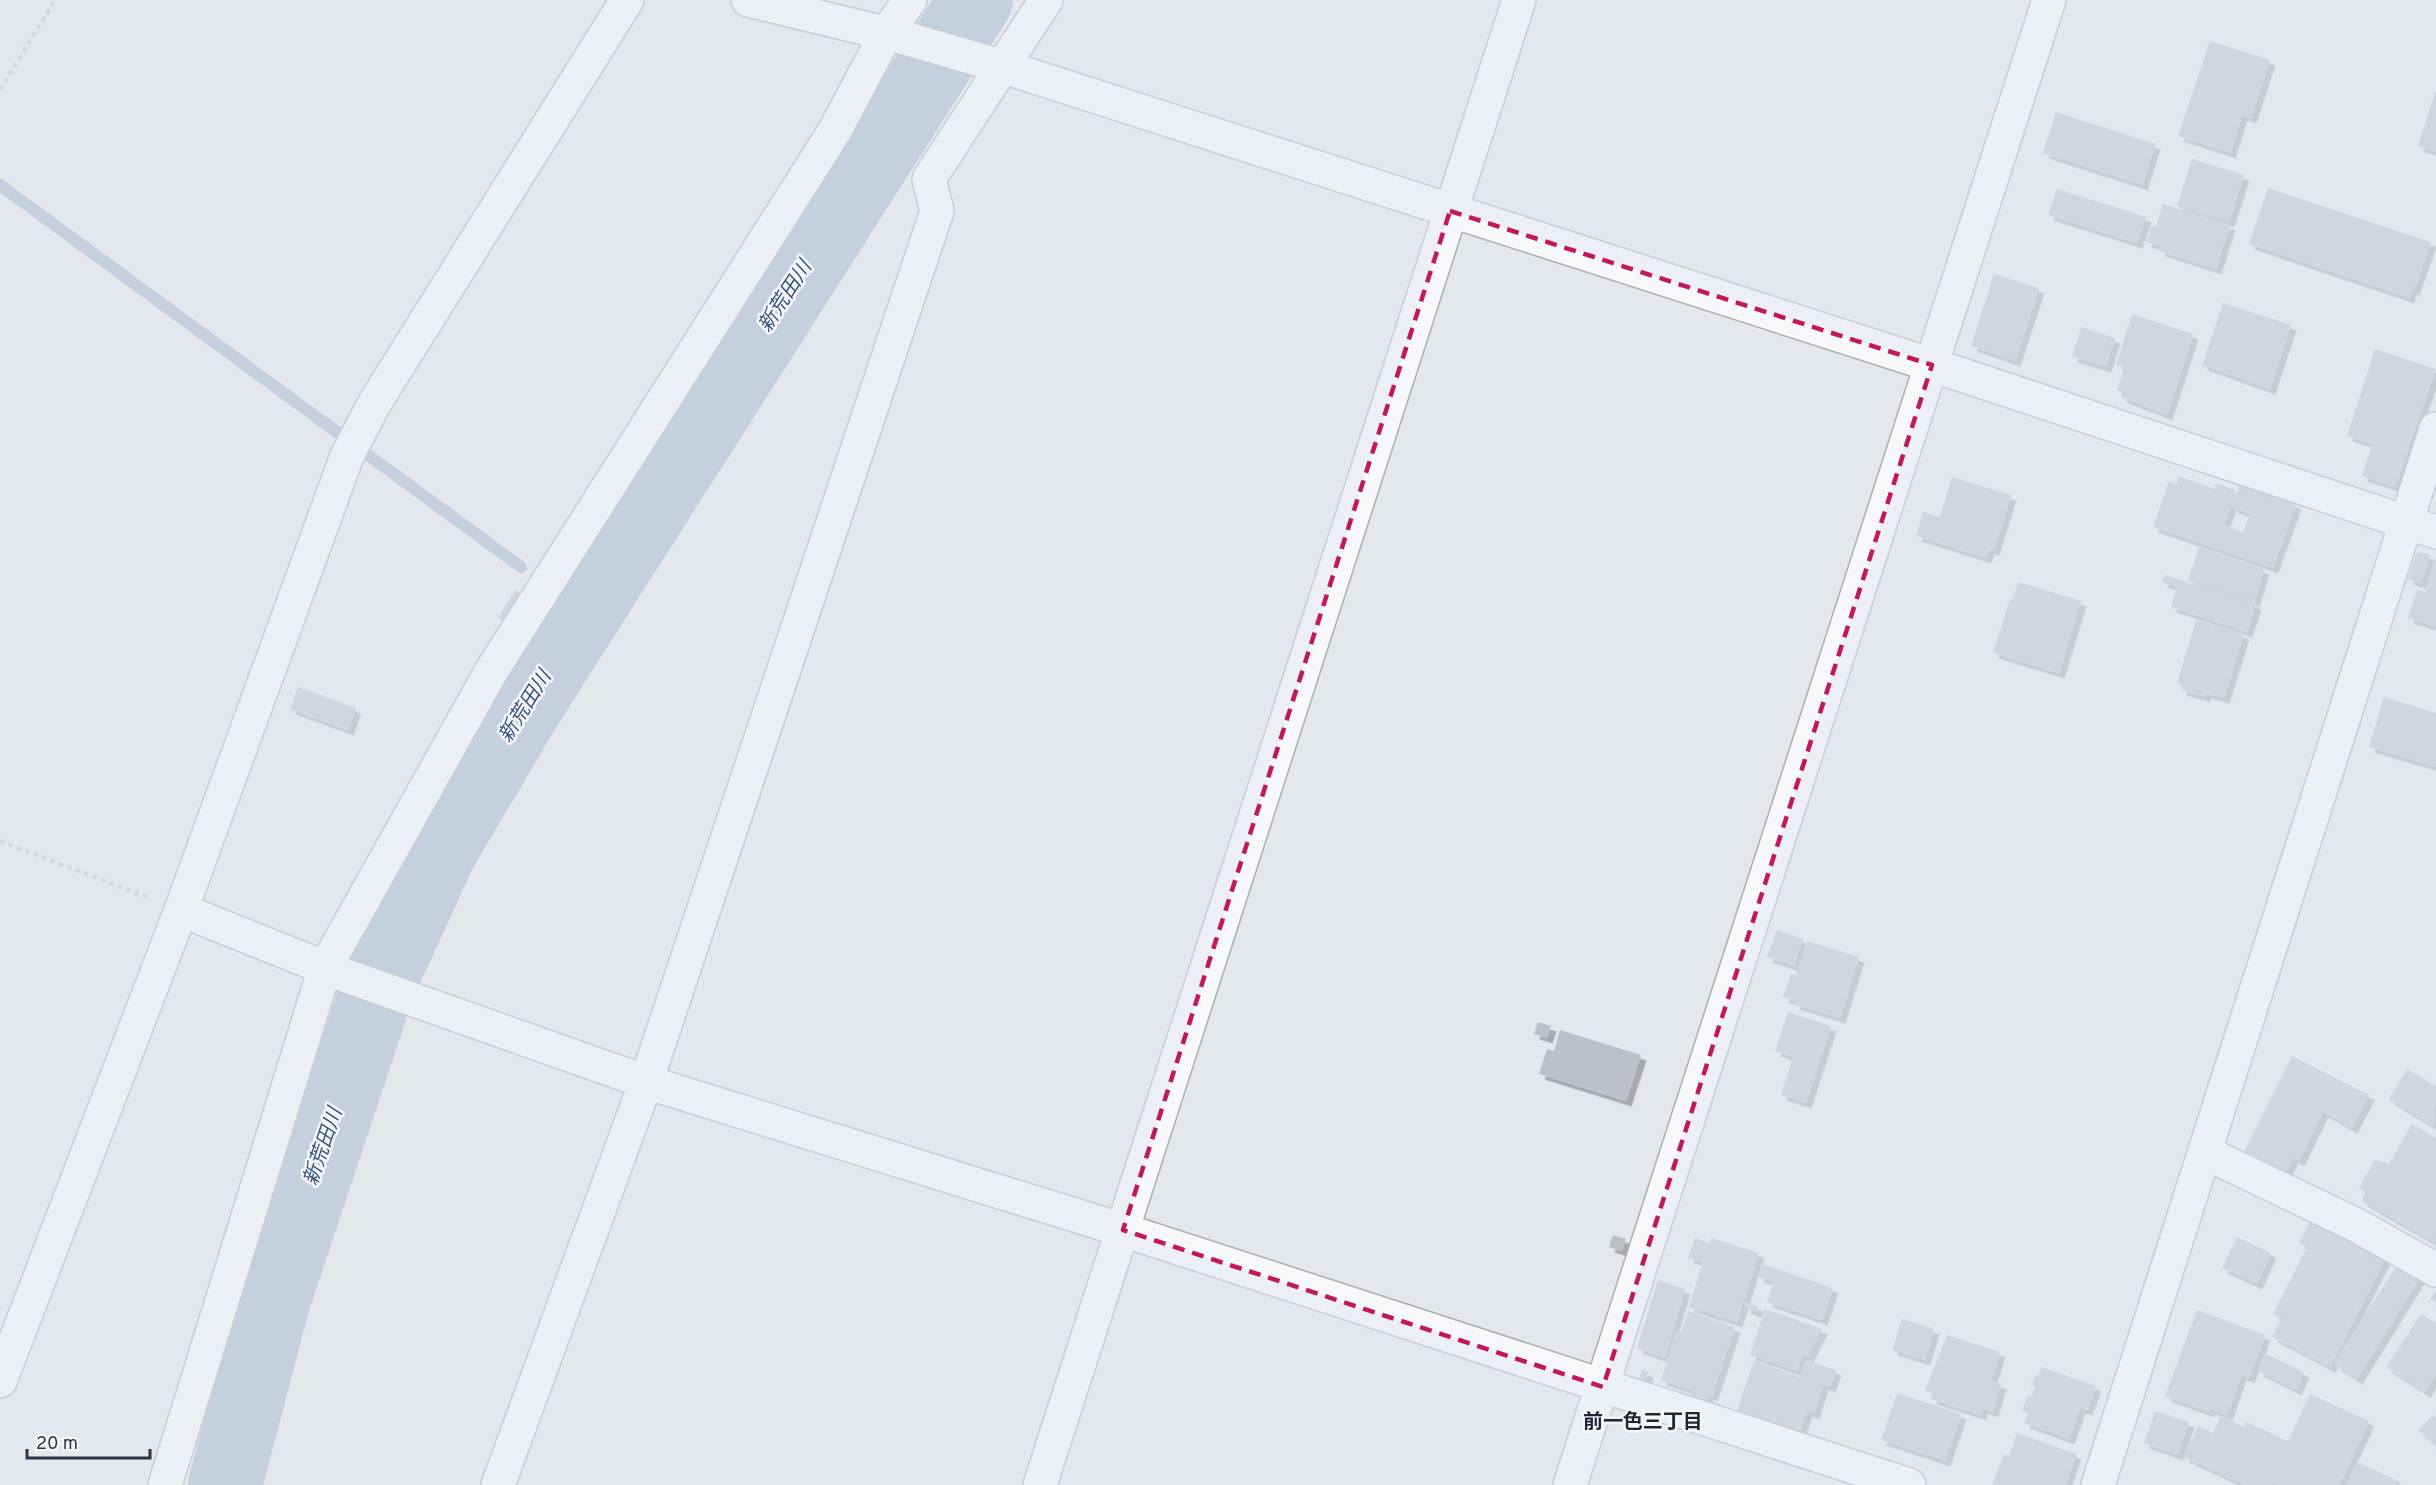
<svg xmlns="http://www.w3.org/2000/svg" width="2436" height="1485" viewBox="0 0 2436 1485" font-family="Overpass,'Noto Sans JP',sans-serif">
  <style>
    .lines { fill: none; stroke-linecap: round; stroke-linejoin: round }
    .stream { stroke: #9fb4cc; stroke-width: 12 }
    .river { stroke: #9fb4cc; stroke-width: 74 }
    .building { fill: #bbc0ca; filter: url(#shadow) }
    .minor-casing { stroke: #a9aeb7; stroke-width: 36 }
    .path { stroke: #c2c5cb; stroke-width: 4; stroke-dasharray: 4.5 4.5; stroke-linecap: butt }
    .minor { stroke: #f7f8fa; stroke-width: 33 }
    .marked { fill: none; stroke: #c2185b; stroke-width: 4.5; stroke-dasharray: 12 8; stroke-linejoin: round }
    .labels { text-anchor: middle; dominant-baseline: central; stroke-width: 5; stroke-linejoin: round; paint-order: stroke }
    .water-label { font-size: 20px; font-style: italic; fill: #34527a; stroke: #f4f6f9 }
    .neighbourhood-label { font-size: 20px; font-weight: bold; fill: #1d2536; stroke: #f4f6f9 }
  </style>
  <defs>
    <filter id="shadow"><feDropShadow dx="5.5" dy="5.5" stdDeviation="0" flood-color="#0004"/></filter>
  </defs>
  <rect width="100%" height="100%" fill="#e4e7ec"/>
  <g class="lines">
    <!-- stream -->
    <polyline class="stream" points="0,185 521,567"/>
    <!-- river -->
    <polyline class="river" points="225,1485 273,1302 379,984 440,851 527,704 976,0"/>
  </g>
  <!-- building -->
  <g class="building">
    <polygon points="2210,41 2270,60 2251,118 2242,115 2230,153 2178,136"/>
    <polygon points="2435,92 2436,92 2436,152 2418,146"/>
    <polygon points="2056,112 2155,144 2142,185 2043,153"/>
    <polygon points="2192,159 2244,175 2229,222 2177,206"/>
    <polygon points="2268,188 2431,242 2414,290 2411,289 2409,298 2249,244"/>
    <polygon points="2057,189 2146,217 2137,243 2048,215"/>
    <polygon points="2163,204 2230,225 2216,269 2160,251 2161,246 2146,242 2151,226 2156,227"/>
    <polygon points="1994,274 2039,288 2015,361 1971,346"/>
    <polygon points="2223,303 2291,325 2270,389 2202,365"/>
    <polygon points="2132,314 2193,334 2167,415 2121,397 2122,392 2117,390 2125,367 2116,365"/>
    <polygon points="2081,327 2115,338 2106,367 2072,357"/>
    <polygon points="2375,349 2436,369 2395,487 2362,476 2372,444 2347,436"/>
    <polygon points="2179,476 2215,489 2217,483 2236,491 2224,525 2243,532 2250,514 2232,507 2240,484 2296,504 2273,568 2153,527 2169,481 2176,484"/>
    <polygon points="1952,477 2011,495 1994,550 1989,549 1986,558 1916,536 1923,512 1940,517"/>
    <polygon points="2199,547 2264,569 2254,602 2188,581"/>
    <polygon points="2417,552 2430,555 2421,584 2408,579"/>
    <polygon points="2436,558 2436,627 2408,618 2417,590 2425,592"/>
    <polygon points="2165,575 2256,604 2247,632 2171,607 2177,587 2162,582"/>
    <polygon points="2018,582 2081,601 2059,673 1993,653 2010,599 2013,599"/>
    <polygon points="515,590 528,597 510,625 498,618"/>
    <polygon points="2196,620 2244,634 2224,698 2206,693 2205,697 2181,690 2182,685 2177,683"/>
    <polygon points="298,687 356,708 348,730 290,709"/>
    <polygon points="2384,697 2436,713 2436,767 2369,747"/>
    <polygon points="1777,930 1803,939 1794,966 1767,957"/>
    <polygon points="1807,941 1859,957 1840,1018 1794,1004 1795,1001 1783,997 1791,974 1796,976"/>
    <polygon points="1788,1012 1831,1026 1806,1103 1781,1095 1793,1057 1775,1051"/>
    <polygon points="1538,1022 1551,1026 1547,1038 1534,1034"/>
    <polygon points="1560,1030 1641,1055 1626,1101 1539,1074 1547,1049 1554,1051"/>
    <polygon points="2292,1056 2369,1095 2352,1128 2323,1112 2299,1161 2293,1158 2286,1173 2244,1152"/>
    <polygon points="2407,1069 2436,1086 2434,1127 2389,1099"/>
    <polygon points="2412,1124 2436,1138 2435,1243 2362,1201 2365,1192 2359,1188 2375,1160 2389,1164"/>
    <polygon points="2316,1211 2390,1249 2330,1367 2272,1337 2282,1318 2273,1314 2307,1247 2299,1243"/>
    <polygon points="1613,1235 1626,1239 1622,1251 1609,1247"/>
    <polygon points="2237,1237 2271,1253 2257,1284 2222,1268"/>
    <polygon points="1695,1238 1710,1243 1711,1238 1759,1253 1737,1322 1689,1307 1703,1262 1688,1258"/>
    <polygon points="2398,1263 2420,1277 2357,1379 2334,1364"/>
    <polygon points="1762,1264 1833,1288 1822,1320 1767,1302 1774,1282 1758,1277"/>
    <polygon points="1658,1280 1685,1289 1665,1358 1637,1348"/>
    <polygon points="2436,1290 2436,1303 2430,1299"/>
    <polygon points="1746,1302 1758,1306 1756,1312 1745,1308"/>
    <polygon points="1765,1309 1822,1329 1808,1357 1803,1355 1797,1371 1750,1355"/>
    <polygon points="2197,1310 2265,1335 2249,1378 2241,1375 2227,1415 2210,1409 2209,1412 2165,1396"/>
    <polygon points="1688,1311 1735,1327 1712,1396 1708,1394 1707,1401 1692,1396 1694,1391 1661,1380 1677,1331 1681,1333"/>
    <polygon points="2421,1314 2436,1323 2436,1374 2425,1392 2386,1367"/>
    <polygon points="1902,1319 1934,1329 1925,1360 1892,1350"/>
    <polygon points="1947,1335 2000,1352 1991,1381 2001,1384 1993,1412 1982,1408 1981,1415 1931,1399 1933,1393 1925,1391"/>
    <polygon points="2266,1354 2304,1372 2296,1390 2258,1371"/>
    <polygon points="1806,1360 1836,1370 1830,1387 1823,1385 1814,1414 1807,1411 1799,1435 1736,1413 1754,1361 1800,1377"/>
    <polygon points="2041,1367 2096,1386 2087,1410 2080,1408 2069,1439 2024,1423 2028,1413 2022,1411 2028,1395 2031,1397 2035,1387 2031,1385 2035,1375 2038,1376"/>
    <polygon points="1642,1370 1648,1372 1644,1385 1638,1384"/>
    <polygon points="1897,1393 1961,1414 1945,1461 1881,1440"/>
    <polygon points="2310,1394 2369,1421 2339,1485 2278,1485 2272,1482 2271,1485 2244,1485 2184,1457 2198,1426 2213,1433 2221,1416 2244,1427 2246,1422 2288,1441"/>
    <polygon points="2155,1411 2189,1422 2178,1455 2144,1443"/>
    <polygon points="2433,1415 2436,1418 2436,1447 2418,1430"/>
    <polygon points="2017,1433 2076,1454 2065,1485 1992,1485 2004,1454 2009,1456"/>
    <polygon points="2357,1462 2400,1482 2399,1485 2346,1485"/>
  </g>
  <g class="lines">
    <defs>
      <g id="minor">
        <polyline points="748,0 901,37 1004,67 1932,365 2436,532"/>
        <polyline points="181,910 338,973 646,1082 1123,1230 1909,1485"/>
        <polyline points="2206,1153 2356,1225 2436,1270"/>
        <polyline points="0,1381 181,910 347,456 374,404 627,0"/>
        <polyline points="165,1485 325,968 492,670 834,132 886,34 910,0"/>
        <polyline points="498,1485 646,1082 937,211 929,179 1046,0"/>
        <polyline points="1040,1485 1519,0"/>
        <polyline points="1570,1485 2049,0"/>
        <polyline points="2098,1485 2436,429"/>
      </g>
    </defs>
    <!-- minor casing -->
    <use href="#minor" class="minor-casing"/>
    <!-- path -->
    <g class="path">
      <polyline points="0,90 55,0"/>
      <polyline points="0,841 147,897"/>
    </g>
    <!-- minor -->
    <use href="#minor" class="minor"/>
  </g>
  <!-- marked area -->
  <path d="M0 0H2436V1485H0ZM1450 211 1932 365 1603 1387 1123 1230Z" fill="#e4e7ec" fill-opacity=".55" fill-rule="evenodd"/>
  <path class="marked" d="M1450 211 1932 365 1603 1387 1123 1230Z"/>
  <g class="labels">
    <!-- water labels -->
    <g class="water-label">
      <text transform="translate(786 297) rotate(-57)">新荒田川</text>
      <text transform="translate(526 707) rotate(-58)">新荒田川</text>
      <text transform="translate(324 1147) rotate(-71)">新荒田川</text>
    </g>
    <!-- neighbourhood labels -->
    <g class="neighbourhood-label">
      <text x="1643" y="1423">前一色三丁目</text>
    </g>
  </g>
  <!-- scale -->
  <path d="M27 1449v9h123v-9" fill="none" stroke="#2b3445" stroke-width="3"/>
  <text x="36" y="1449" font-size="18" fill="#2b3445" stroke="#f4f6f9" stroke-width="4.5" paint-order="stroke">20 m</text>
</svg>
